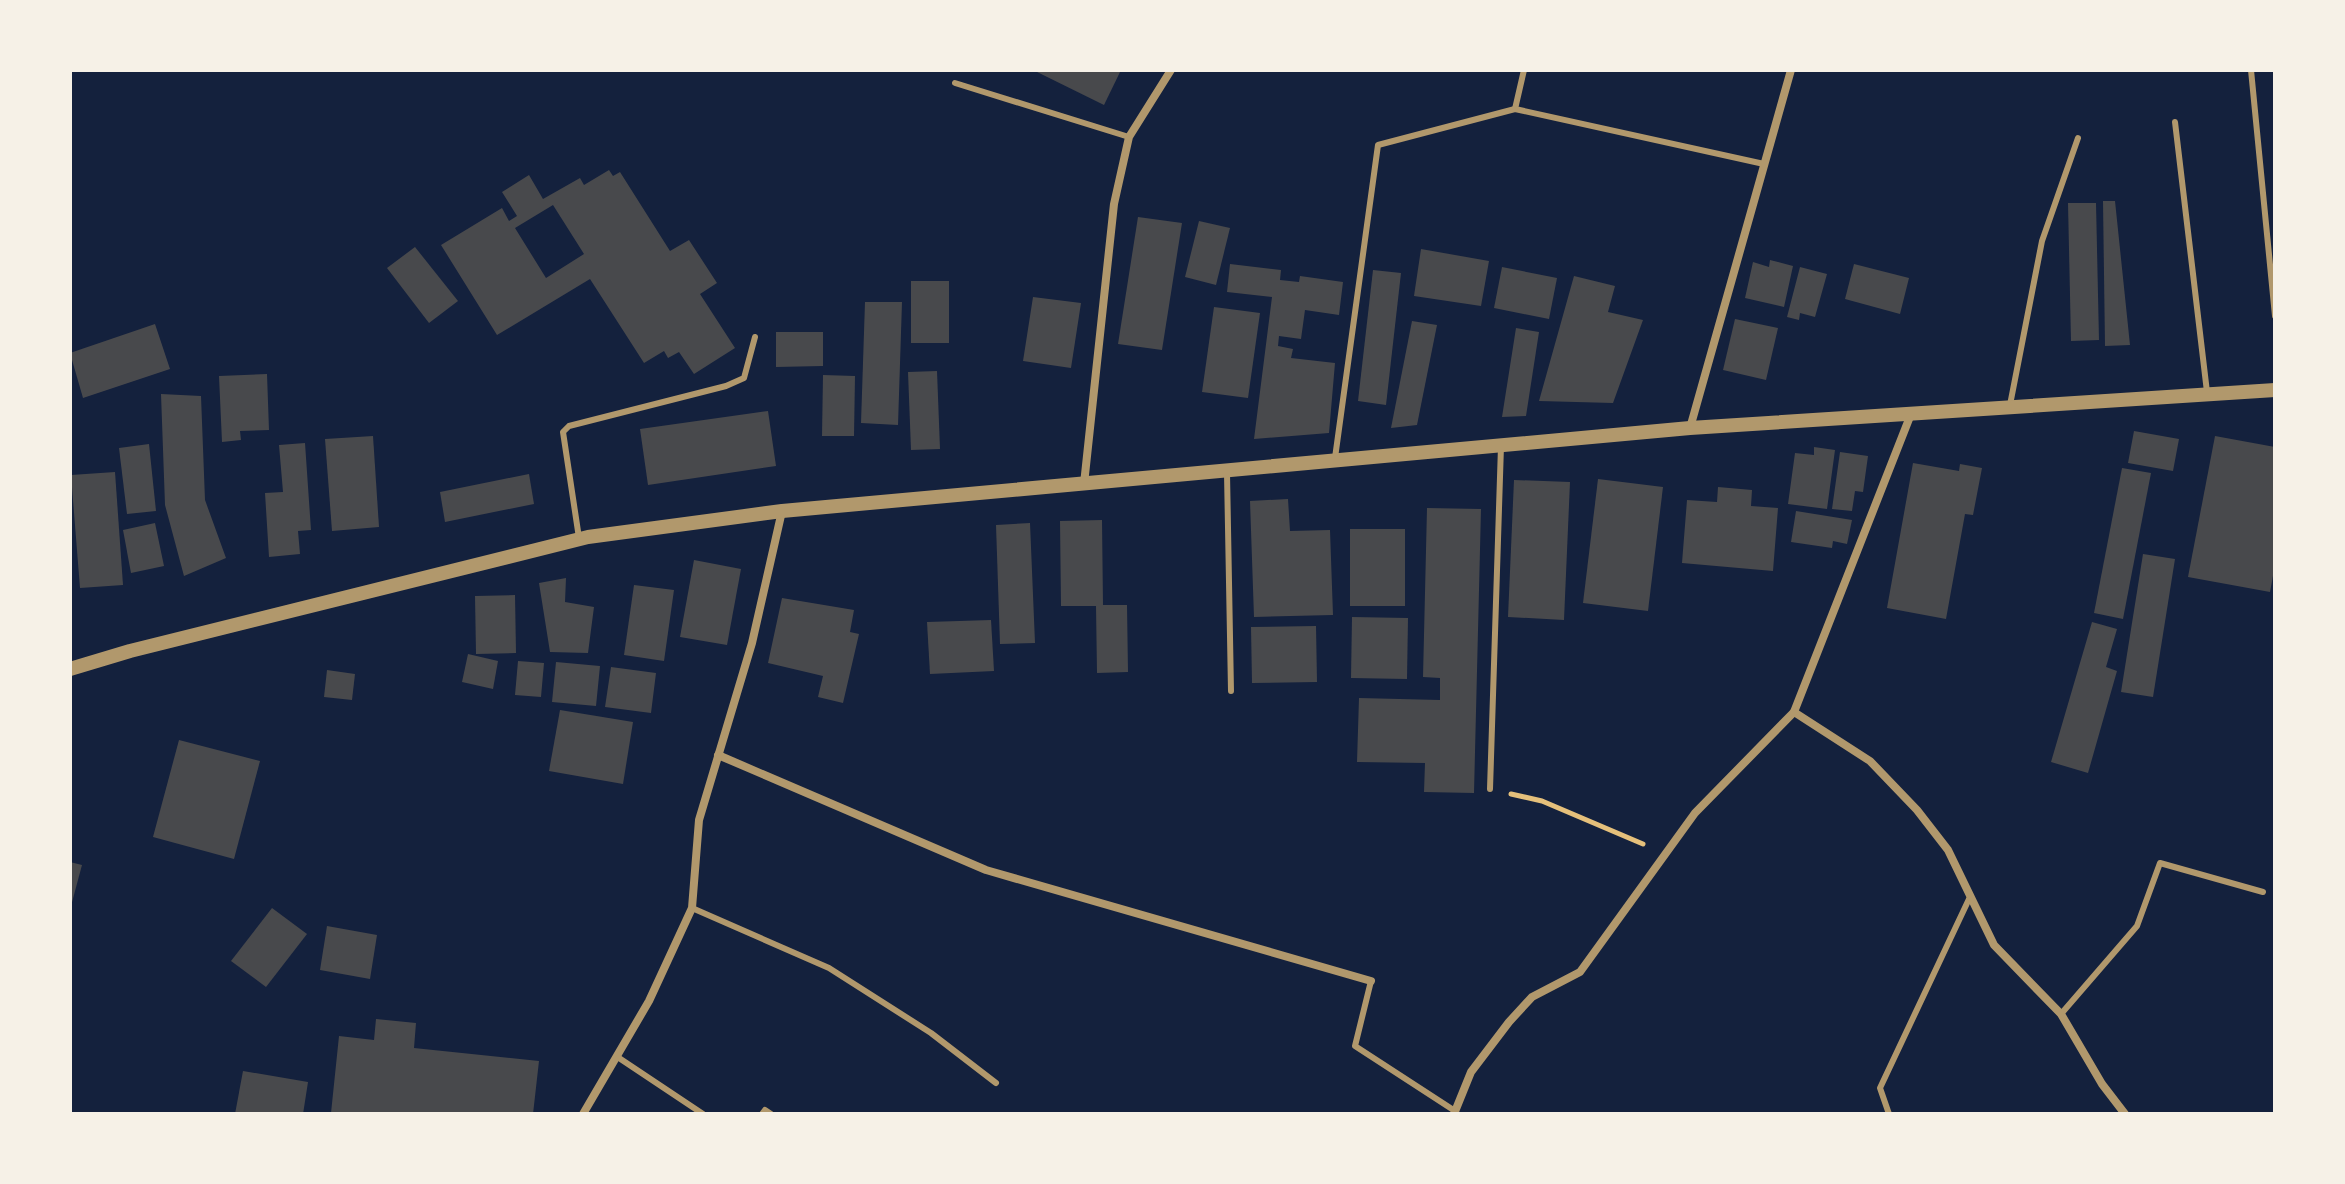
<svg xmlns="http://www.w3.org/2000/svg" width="2345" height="1184" viewBox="0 0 2345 1184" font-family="'Archivo Narrow',sans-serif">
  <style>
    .building { fill: #48494c; fill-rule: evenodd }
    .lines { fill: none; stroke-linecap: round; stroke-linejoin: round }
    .path { stroke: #e5c07b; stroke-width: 5 }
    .service { stroke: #b1986c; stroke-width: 6 }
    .minor { stroke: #b1986c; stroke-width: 8 }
    .tertiary { stroke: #b1986c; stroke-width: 14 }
  </style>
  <rect width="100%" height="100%" fill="#14213d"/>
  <!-- building -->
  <g class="building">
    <polygon points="1033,70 1121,70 1104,105"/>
    <path d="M609 170 613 176 620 172 670 251 689 240 717 283 700 294 735 348 694 374 679 352 668 358 664 351 644 363 590 279 497 335 441 245 502 208 509 221 517 216 502 192 529 175 543 199 580 178 584 185ZM553 205 584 254 546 278 515 228Z"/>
    <polygon points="2103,201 2115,201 2130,345 2105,346"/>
    <polygon points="2068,203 2096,203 2099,340 2071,341"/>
    <polygon points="1138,217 1182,223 1162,350 1118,344"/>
    <polygon points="1199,221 1230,228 1216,285 1185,277"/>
    <polygon points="415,247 458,301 429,323 387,268"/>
    <polygon points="1421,249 1489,261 1481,306 1414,296"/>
    <polygon points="1770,260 1793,266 1784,307 1745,298 1753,262 1769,267"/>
    <polygon points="1230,264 1281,270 1280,280 1299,282 1300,276 1343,282 1339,315 1305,310 1301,339 1279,336 1278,346 1293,349 1291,358 1335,363 1329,433 1254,439 1272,297 1227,292"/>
    <polygon points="1854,264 1909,278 1900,314 1845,299"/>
    <polygon points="1502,267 1557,278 1549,319 1494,308"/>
    <polygon points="1800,267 1827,274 1815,317 1800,313 1799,320 1787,317"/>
    <polygon points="1373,270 1401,273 1386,405 1358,401"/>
    <polygon points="1574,276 1615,286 1608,312 1643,320 1613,403 1539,401"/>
    <rect x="911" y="281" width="38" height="62"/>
    <polygon points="1033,297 1081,303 1071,368 1023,361"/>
    <polygon points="865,302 902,302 898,425 861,423"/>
    <polygon points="1214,307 1260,313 1248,398 1202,392"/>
    <polygon points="1735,319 1778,328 1766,380 1723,370"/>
    <polygon points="1412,321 1437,325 1417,425 1391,428"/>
    <polygon points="155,324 170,369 83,398 70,353"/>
    <polygon points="1516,328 1539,332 1526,416 1502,417"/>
    <polygon points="776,332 823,332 823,366 776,367"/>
    <polygon points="937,371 940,449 911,450 908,372"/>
    <polygon points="267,374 269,430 240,431 241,440 222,442 219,376"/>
    <polygon points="823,375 855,376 854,436 822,436"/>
    <polygon points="161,394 201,396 205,500 226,558 184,576 165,505"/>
    <polygon points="768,411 776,466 648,485 640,429"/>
    <polygon points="2134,431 2179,439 2173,471 2128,463"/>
    <polygon points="373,436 379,527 332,531 325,439"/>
    <polygon points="2215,436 2275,447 2275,565 2270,592 2188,577"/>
    <polygon points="305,443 311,530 298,531 300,554 269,557 265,493 283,492 279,445"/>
    <polygon points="149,444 156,511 127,514 119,448"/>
    <polygon points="1814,447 1835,450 1827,509 1788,504 1795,453 1814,455"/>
    <polygon points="1840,452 1868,456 1863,492 1855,491 1852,511 1832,509"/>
    <polygon points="1913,463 1959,471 1960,464 1982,468 1973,515 1965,514 1946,619 1887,608"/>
    <polygon points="2122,468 2151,473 2123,619 2094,613"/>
    <polygon points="115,472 123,585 80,588 71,475"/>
    <polygon points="529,474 534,504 445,522 440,492"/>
    <polygon points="1598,479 1663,487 1648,611 1583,603"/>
    <polygon points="1514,480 1570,482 1564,620 1508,617"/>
    <polygon points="1718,487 1752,490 1751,506 1778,508 1773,571 1682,563 1687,500 1717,502"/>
    <polygon points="1288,499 1290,531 1330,530 1333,615 1254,617 1250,501"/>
    <polygon points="1427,508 1481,509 1474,793 1424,792 1425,763 1357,762 1359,698 1440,700 1440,678 1423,677"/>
    <polygon points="1796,511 1852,520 1847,544 1833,541 1832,548 1791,542"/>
    <polygon points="1102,520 1103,605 1127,605 1128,672 1097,673 1096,606 1061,606 1060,521"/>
    <polygon points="155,523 164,566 131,573 123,530"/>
    <polygon points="1030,523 1035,643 1000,644 996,525"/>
    <rect x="1350" y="529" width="55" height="77"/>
    <polygon points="2143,554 2175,559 2153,697 2121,692"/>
    <polygon points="694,560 741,569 727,645 680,637"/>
    <polygon points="566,578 565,602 594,607 588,653 550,652 539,583"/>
    <polygon points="634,585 674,590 664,661 624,655"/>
    <polygon points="515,595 516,653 476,654 475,596"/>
    <polygon points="782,598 854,610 850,632 859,634 843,703 818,697 823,676 768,663"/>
    <polygon points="1352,617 1408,618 1407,679 1351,678"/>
    <polygon points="991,620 994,671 930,674 927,622"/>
    <polygon points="2092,622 2117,629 2106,667 2117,671 2088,773 2051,762"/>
    <polygon points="1316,626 1317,682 1252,683 1251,627"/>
    <polygon points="468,654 498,661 493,689 462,682"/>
    <polygon points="518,661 544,663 541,697 515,695"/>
    <polygon points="556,662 600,666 596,706 552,702"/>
    <polygon points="611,667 656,673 651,713 605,707"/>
    <polygon points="327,670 355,674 352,700 324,697"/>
    <polygon points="560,710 633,722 623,784 549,771"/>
    <polygon points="179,740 260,761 234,859 153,837"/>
    <polygon points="70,862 82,865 71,906 70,906"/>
    <polygon points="272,908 307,934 266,987 231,961"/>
    <polygon points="327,926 377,935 370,979 320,970"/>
    <polygon points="376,1019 416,1023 414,1048 539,1061 533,1114 331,1113 339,1036 374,1040"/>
    <polygon points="243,1071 308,1082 303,1114 235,1114"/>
  </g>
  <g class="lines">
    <!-- path -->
    <polyline class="path" points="1511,794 1542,801 1643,844"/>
    <!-- service -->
    <g class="service">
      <polyline points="1524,70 1515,109 1764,164"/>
      <polyline points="2251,70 2275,316"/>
      <polyline points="955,83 1129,137"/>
      <polyline points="2175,122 2207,392"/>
      <polyline points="2010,405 2042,241 2078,138"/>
      <polyline points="1335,458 1378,145 1515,109"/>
      <polyline points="1227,473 1231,691"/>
      <polyline points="579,538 563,432 569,426 726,386 744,378 755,337"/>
      <polyline points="1490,789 1501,446"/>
      <polyline points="692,908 829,968 931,1033 996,1083"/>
      <polyline points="1371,981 1355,1046 1455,1111"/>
      <polyline points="2061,1014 2137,926 2160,863 2263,892"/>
      <polyline points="619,1058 703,1114"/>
      <polyline points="762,1114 765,1110 771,1114"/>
      <polyline points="1889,1114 1880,1088 1969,899"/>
    </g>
    <!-- minor -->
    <g class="minor">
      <polyline points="1690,428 1791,70"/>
      <polyline points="1084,484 1114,204 1129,137 1171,70"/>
      <polyline points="1794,712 1870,761 1917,810 1948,850 1994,945 2061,1014 2102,1084 2125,1114"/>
      <polyline points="718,755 986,870 1371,981"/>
      <polyline points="583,1114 649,1001 692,908 699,820 752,643 782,511"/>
      <polyline points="1454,1114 1471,1072 1509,1022 1532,997 1580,972 1695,813 1794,712 1911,414"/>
    </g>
    <!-- tertiary -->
    <polyline class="tertiary" points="70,669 130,651 588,537 782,511 1690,428 2275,390"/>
  </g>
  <!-- border -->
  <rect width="2345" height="1184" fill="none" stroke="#f6f1e7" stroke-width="144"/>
</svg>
